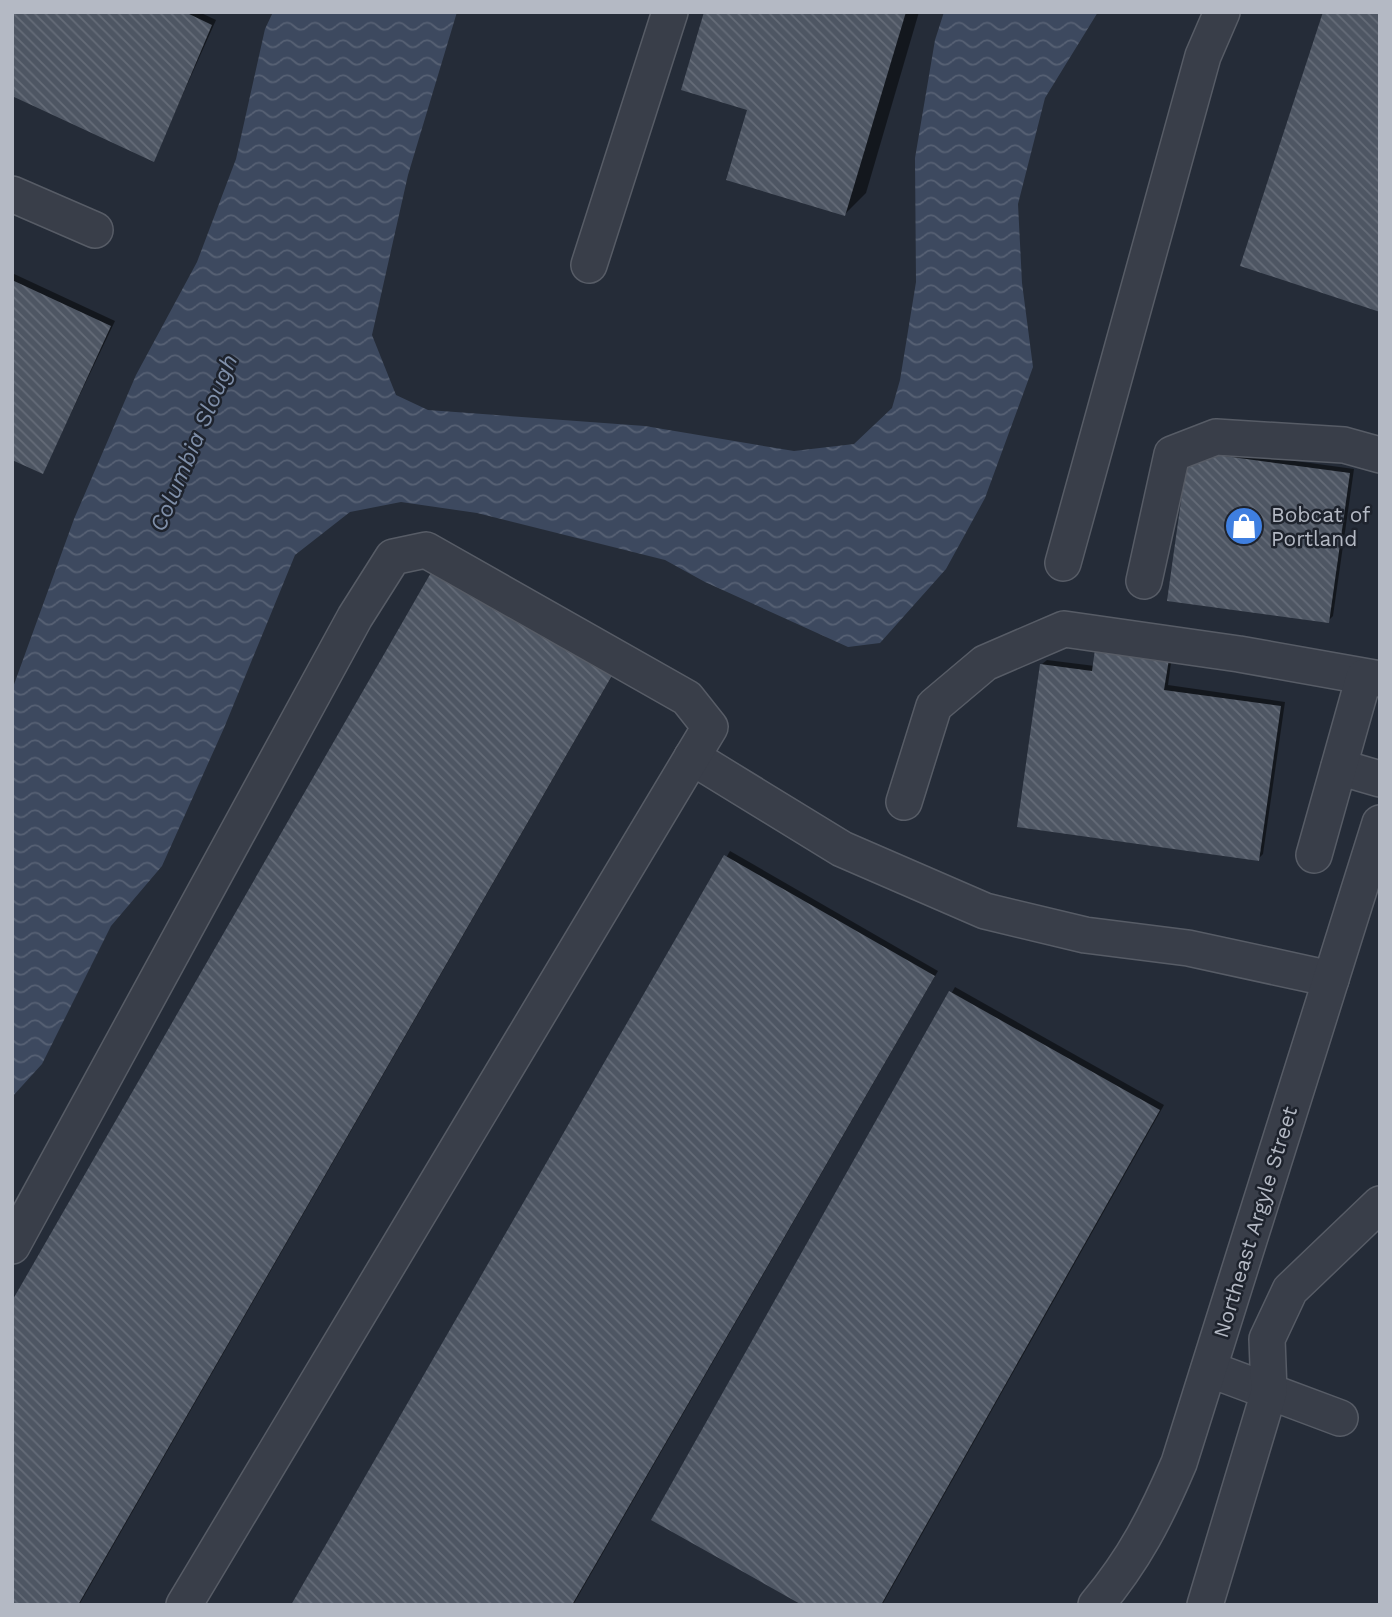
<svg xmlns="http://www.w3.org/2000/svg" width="1392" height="1617" viewBox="0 0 1392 1617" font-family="'Work Sans',sans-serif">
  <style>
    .water { fill: url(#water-waves) }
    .shadow { fill: #0007 }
    .building { fill: url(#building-back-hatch) }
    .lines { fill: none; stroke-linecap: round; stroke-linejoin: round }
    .minor-casing { stroke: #575c66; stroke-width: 38 }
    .minor { stroke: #393e49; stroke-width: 35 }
    .labels { text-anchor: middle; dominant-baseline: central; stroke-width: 5; stroke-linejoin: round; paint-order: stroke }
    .poi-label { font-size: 21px; fill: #b4b9c4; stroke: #1e232d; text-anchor: start }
    .street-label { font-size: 21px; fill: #b4b9c4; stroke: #1e232d }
    .water-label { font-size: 23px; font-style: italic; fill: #7f8fa9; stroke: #1e232d }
  </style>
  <defs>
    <pattern id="water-waves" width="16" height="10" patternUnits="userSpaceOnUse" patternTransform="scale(1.75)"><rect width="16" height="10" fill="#3d495f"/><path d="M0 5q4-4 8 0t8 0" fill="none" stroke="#576174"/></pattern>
    <pattern id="building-back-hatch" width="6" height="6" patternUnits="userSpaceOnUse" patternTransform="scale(1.75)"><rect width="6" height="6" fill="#4e5663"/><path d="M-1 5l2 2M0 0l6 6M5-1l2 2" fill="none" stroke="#656c78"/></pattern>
  </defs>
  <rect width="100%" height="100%" fill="#252c38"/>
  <!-- water -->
  <polygon class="water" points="273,12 457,12 408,175 372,335 396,395 428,410 645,426 794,451 854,444 892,408 900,380 916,282 915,158 935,40 944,12 1098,12 1045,98 1018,204 1022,283 1033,367 985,498 946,569 880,643 848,647 705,582 665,560 477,513 401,502 350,512 295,555 224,728 162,866 111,926 42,1064 12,1097 12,690 74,519 136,375 197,262 236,159 265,29"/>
  <!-- shadow -->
  <g class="shadow">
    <polygon points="12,12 199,12 216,20 154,159"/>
    <polygon points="706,12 919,12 866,193 845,214 749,108"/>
    <polygon points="12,273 115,321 43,472 12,458"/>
    <polygon points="1194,447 1354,469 1333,616 1328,621"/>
    <polygon points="1173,648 1168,685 1285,702 1263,854 1258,859 1042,664 1047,660 1095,666"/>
    <polygon points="620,662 79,1605 12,1605"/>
    <polygon points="730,851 938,971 573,1605 292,1605"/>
    <polygon points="955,987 1164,1105 882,1605 806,1605 653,1519"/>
  </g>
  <!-- building -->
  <g class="building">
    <polygon points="12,12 185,12 212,25 154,162 12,96"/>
    <polygon points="704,12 906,12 845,216 726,180 747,110 681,90"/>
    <polygon points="1323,12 1380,12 1380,312 1240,266"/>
    <polygon points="12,280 111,326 43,474 12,460"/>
    <polygon points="1188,451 1350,473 1329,623 1167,601"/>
    <polygon points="436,564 617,667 78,1605 12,1605 12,1301"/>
    <polygon points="1096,642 1170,653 1164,690 1281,706 1259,861 1017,827 1040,664 1092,671"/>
    <polygon points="724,855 935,976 572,1605 291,1605"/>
    <polygon points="949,991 1160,1110 881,1605 802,1605 651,1520"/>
  </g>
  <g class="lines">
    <defs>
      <g id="minor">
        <polyline points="12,194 95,230"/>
        <polyline points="589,265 670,12"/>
        <polyline points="1063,563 1203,56 1222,12"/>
        <polyline points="1144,581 1172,454 1216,437 1344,445 1380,455"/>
        <polyline points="692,757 842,849 985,911 1085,935 1188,948 1331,979"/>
        <polyline points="1339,767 1380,779"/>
        <polyline points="904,802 934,706 985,663 1064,629 1239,654 1380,679"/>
        <polyline points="1314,855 1364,677"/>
        <polyline points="12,1246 355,617 393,557 426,550 687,698 710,727 184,1605"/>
        <polyline points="1209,1369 1340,1418"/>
        <path d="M1096 1605C1134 1560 1156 1517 1179 1463L1380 823"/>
        <polyline points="1205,1605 1269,1392 1267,1339 1290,1290 1380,1204"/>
      </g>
    </defs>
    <!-- minor casing -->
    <use href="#minor" class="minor-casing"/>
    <!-- minor -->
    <use href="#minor" class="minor"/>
  </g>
  <!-- icons -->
  <defs>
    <symbol id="shop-disc" viewBox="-11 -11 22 22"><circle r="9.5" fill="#3f7fe0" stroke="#1e232d"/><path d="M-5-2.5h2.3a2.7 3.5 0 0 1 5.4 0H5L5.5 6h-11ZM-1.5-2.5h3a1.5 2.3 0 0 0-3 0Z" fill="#fff"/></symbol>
  </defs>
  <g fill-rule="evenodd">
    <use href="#shop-disc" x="1222" y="504" width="44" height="44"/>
  </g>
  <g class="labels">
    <!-- poi labels -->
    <g class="poi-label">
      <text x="1271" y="514">Bobcat of<tspan x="1271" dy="24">Portland</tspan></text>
    </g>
    <!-- street labels -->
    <g class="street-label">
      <text transform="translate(1255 1222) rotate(-73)">Northeast Argyle Street</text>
    </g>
    <!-- water labels -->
    <g class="water-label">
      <text transform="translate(194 443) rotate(-67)">Columbia Slough</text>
    </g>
  </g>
  <!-- border -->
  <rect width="1392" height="1617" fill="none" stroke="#b4b9c4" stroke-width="28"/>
</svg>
